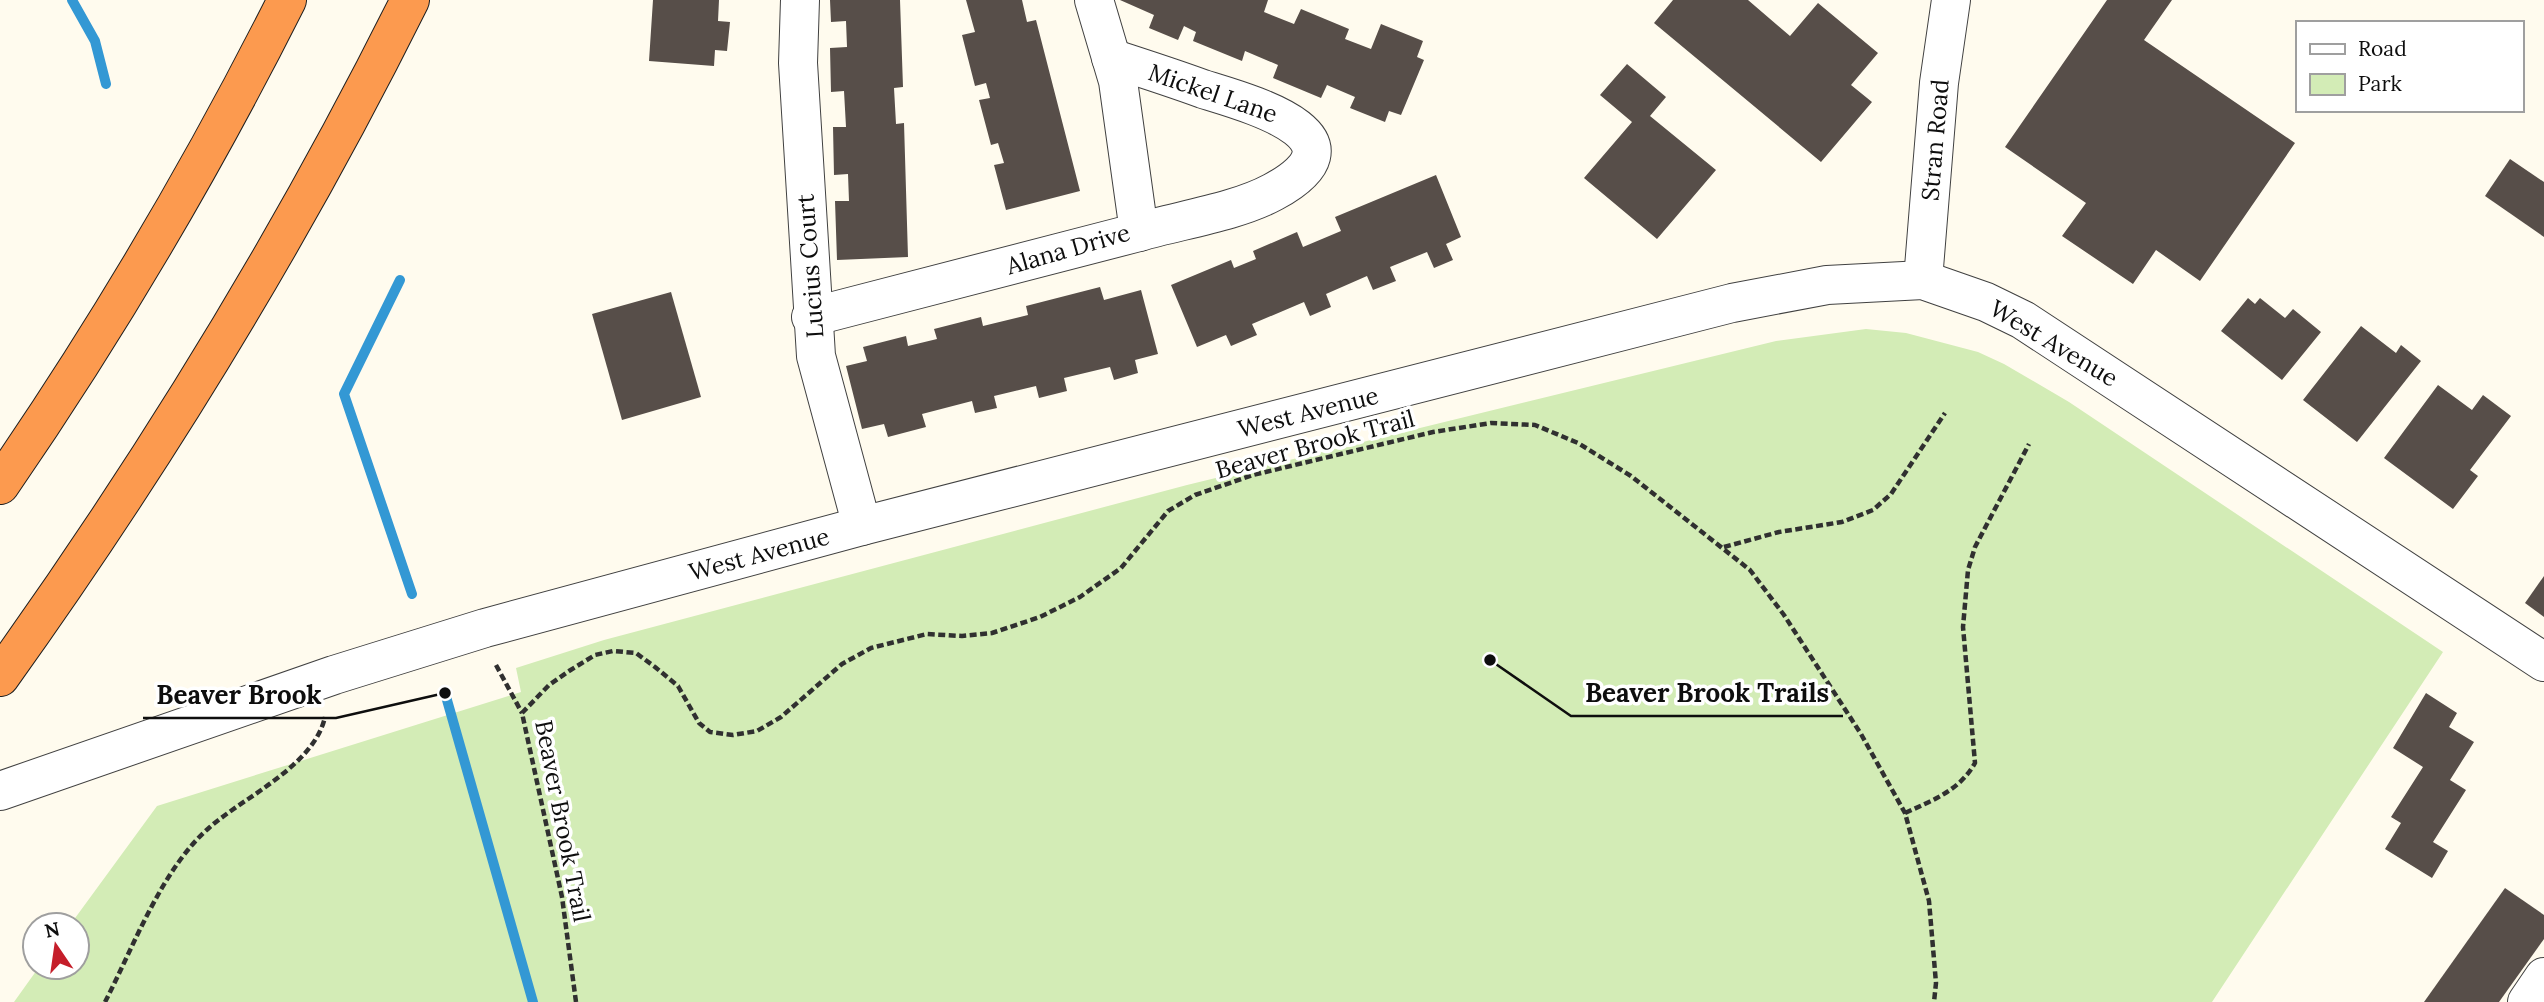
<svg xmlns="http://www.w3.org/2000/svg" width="2544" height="1002" viewBox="0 0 2544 1002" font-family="Lora,serif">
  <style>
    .green { fill: #d3ecb6 }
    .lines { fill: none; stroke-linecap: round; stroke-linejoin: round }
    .stream { stroke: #3398d4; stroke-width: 10 }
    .building { fill: #574e49 }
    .minor-casing { stroke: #414141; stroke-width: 40 }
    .highway-casing { stroke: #1f1f1f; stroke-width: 40 }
    .path { stroke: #303030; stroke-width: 4.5; stroke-dasharray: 7 3.5; stroke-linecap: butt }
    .minor { stroke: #fff; stroke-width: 38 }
    .highway { stroke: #fc9a4f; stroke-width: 38 }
    .labels { text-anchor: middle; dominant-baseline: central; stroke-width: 7; stroke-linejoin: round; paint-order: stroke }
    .street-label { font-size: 24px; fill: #0e0e0e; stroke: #fff }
    .leader { fill: none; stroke: #0e0e0e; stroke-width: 2.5 }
    .callout-dot { fill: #0e0e0e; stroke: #fff; stroke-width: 2.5 }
    .callout-label { font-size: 26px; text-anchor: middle; font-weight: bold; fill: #0e0e0e; stroke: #fff; stroke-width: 7; stroke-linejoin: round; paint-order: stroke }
  </style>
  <rect width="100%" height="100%" fill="#fffbee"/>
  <!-- green -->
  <polygon class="green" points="1866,329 1906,333 1978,352 2004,364 2069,402 2443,652 2212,1002 14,1002 39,967 77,967 77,925 70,925 157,806 521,692 516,668 604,640 1187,485 1776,341"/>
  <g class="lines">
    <!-- stream -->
    <g class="stream">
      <polyline points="72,0 95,41 106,84"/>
      <polyline points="400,280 344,394 412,594"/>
      <polyline points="445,693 533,1002"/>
    </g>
  </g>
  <!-- building -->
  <g class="building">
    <polygon points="653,0 719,0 718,21 730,22 727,51 715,50 714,66 649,61"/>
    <polygon points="830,0 900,0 903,87 894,88 896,124 904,123 908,257 837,260 835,201 849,201 848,174 834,175 833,127 846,127 844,91 831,92 830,48 847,47 846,21 831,22"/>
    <polygon points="966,0 1022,0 1027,22 1036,20 1080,191 1006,210 994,165 1004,163 998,143 991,145 979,100 990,98 986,83 975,86 962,35 975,32"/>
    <polygon points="1120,0 1268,0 1264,12 1294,24 1301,9 1349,29 1345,39 1371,49 1381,24 1423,41 1417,57 1424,60 1401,115 1389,111 1385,122 1350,108 1355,97 1327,85 1321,98 1273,78 1278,65 1245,51 1242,61 1193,41 1196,32 1184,26 1178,40 1149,28 1154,15"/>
    <polygon points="1673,0 1748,0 1790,36 1818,3 1878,53 1851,85 1872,102 1821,162 1654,23"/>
    <polygon points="2107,0 2172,0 2144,40 2295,143 2200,281 2156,250 2133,284 2062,236 2086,203 2005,147"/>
    <polygon points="1627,64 1666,97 1650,116 1716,170 1657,239 1584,178 1632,122 1600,95"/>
    <polygon points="2510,159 2544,182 2544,237 2485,196"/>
    <polygon points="1436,175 1461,237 1446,244 1453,260 1434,268 1427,252 1390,267 1396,281 1373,290 1367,276 1326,294 1331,307 1310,316 1304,302 1252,324 1257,335 1231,346 1226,335 1197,347 1171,285 1231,260 1234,268 1256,259 1253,251 1297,232 1303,247 1341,231 1335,217"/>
    <polygon points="1100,287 1104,300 1141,290 1158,354 1135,360 1138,373 1114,380 1110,367 1064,378 1067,391 1039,398 1036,386 994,396 997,408 975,413 972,401 922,414 926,427 888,437 884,424 862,429 846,366 867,361 863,347 906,336 908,346 937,339 934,329 981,317 983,326 1028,315 1026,306"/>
    <polygon points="671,292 701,397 622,420 592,314"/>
    <polygon points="2248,298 2255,304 2260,298 2285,318 2293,309 2321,332 2282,380 2221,331"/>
    <polygon points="2361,326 2396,353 2401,345 2421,361 2357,442 2303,400"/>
    <polygon points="2438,385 2472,410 2483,395 2511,416 2470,470 2478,476 2453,509 2384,458"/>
    <polygon points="2544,576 2544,617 2525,603"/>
    <polygon points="2426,693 2457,713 2449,727 2474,742 2450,780 2466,790 2433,842 2448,851 2432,878 2385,849 2401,823 2391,817 2423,767 2393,748"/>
    <polygon points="2505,888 2544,915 2544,939 2499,1002 2424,1002"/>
  </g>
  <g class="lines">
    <defs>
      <g id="minor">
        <polyline points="800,0 798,63 816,356 862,526"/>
        <path d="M1111 58C1142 68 1173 78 1203 89 1248 103 1375 137 1273 192 1236 212 1180 220 1139 232"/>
        <polyline points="1923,280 1939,83 1951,0"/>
        <polyline points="811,317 1139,232 1118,81 1094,0"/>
        <polyline points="0,791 334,675 485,628 862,526 1732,303 1827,285 1923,280 1986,302 2023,320 2544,662"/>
        <polyline points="2527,1002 2544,977"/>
      </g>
      <g id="highway">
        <path d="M0 485C106 331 203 167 287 0"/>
        <path d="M0 677C154 462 292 237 410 0"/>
      </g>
    </defs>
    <!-- minor casing -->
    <use href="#minor" class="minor-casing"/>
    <!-- highway casing -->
    <use href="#highway" class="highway-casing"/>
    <!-- path -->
    <g class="path">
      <polyline points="1724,547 1779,532 1842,522 1873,510 1891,494 1945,413"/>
      <polyline points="496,665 522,713"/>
      <path d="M1905 813C1933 800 1959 791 1975 763L1963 627 1968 570 1975 547 2029 444"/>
      <path d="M105 1002C134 946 162 868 210 827 244 797 314 766 325 717"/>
      <polyline points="576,1002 562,897 522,713 549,685 569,671 595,655 613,651 636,653 655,667 678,686 699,723 710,732 733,735 757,731 781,717 842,664 871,648 927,634 962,636 992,633 1040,617 1080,597 1121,568 1168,511 1195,495 1253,475 1433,432 1491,423 1535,425 1578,443 1631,476 1750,570 1784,615 1861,734 1905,813 1929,901 1936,983 1934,1002"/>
    </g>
    <!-- minor -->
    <use href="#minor" class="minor"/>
    <!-- highway -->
    <use href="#highway" class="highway"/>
  </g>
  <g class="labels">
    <!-- street labels -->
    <g class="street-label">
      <text transform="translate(1213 93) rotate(19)">Mickel Lane</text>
      <text transform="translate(1935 140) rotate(-85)">Stran Road</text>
      <text transform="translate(1068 249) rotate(-16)">Alana Drive</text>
      <text transform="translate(810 266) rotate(-94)">Lucius Court</text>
      <text transform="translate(2054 343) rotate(31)">West Avenue</text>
      <text transform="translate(1308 412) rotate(-14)">West Avenue</text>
      <text transform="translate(1315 444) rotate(-15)">Beaver Brook Trail</text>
      <text transform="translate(759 554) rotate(-15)">West Avenue</text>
      <text transform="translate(563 821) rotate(79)">Beaver Brook Trail</text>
    </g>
  </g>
  <!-- callouts -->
  <path class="leader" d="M1490 660L1571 716H1843M445 693L336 718H143"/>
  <g class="callout-dot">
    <circle cx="1490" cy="660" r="7"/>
    <circle cx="445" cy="693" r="7"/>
  </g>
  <g class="callout-label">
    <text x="1707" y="702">Beaver Brook Trails</text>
    <text x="239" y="704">Beaver Brook</text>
  </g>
  <!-- legend -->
  <rect x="2296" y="21" width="228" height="91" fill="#ffffff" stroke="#9f9f9f" stroke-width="2"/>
  <rect x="2310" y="44" width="35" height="10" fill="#ffffff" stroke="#9f9f9f" stroke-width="2"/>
  <text x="2358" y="56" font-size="21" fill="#0e0e0e">Road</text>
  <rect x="2310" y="74" width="35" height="21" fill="#d3ecb6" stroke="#9f9f9f" stroke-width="2"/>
  <text x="2358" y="91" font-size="21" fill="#0e0e0e">Park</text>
  <!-- north arrow -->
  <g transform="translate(56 946) rotate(347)"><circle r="33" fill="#ffffff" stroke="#9f9f9f" stroke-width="2"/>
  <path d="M0-5L12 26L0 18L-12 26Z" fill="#c51e2a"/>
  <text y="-10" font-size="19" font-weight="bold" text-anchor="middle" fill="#0e0e0e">N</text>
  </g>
</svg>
